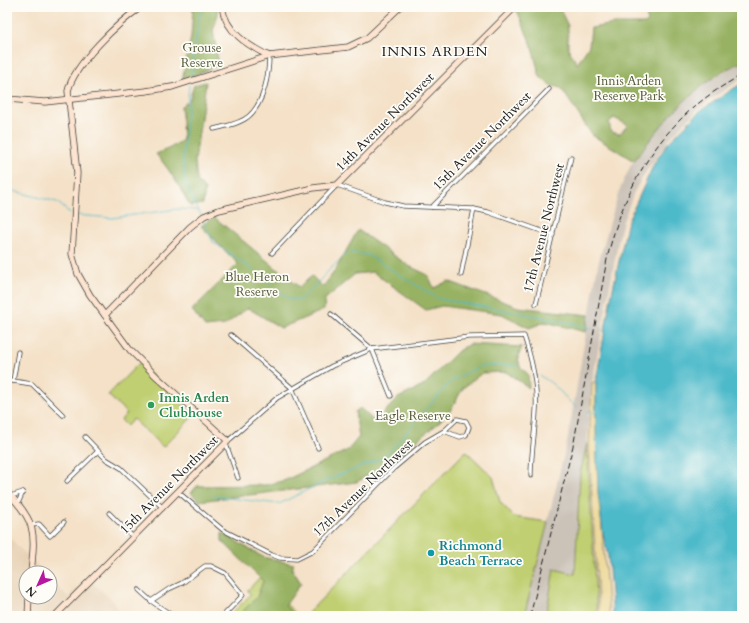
<svg xmlns="http://www.w3.org/2000/svg" width="749" height="623" viewBox="0 0 749 623" font-family="Cardo,serif">
  <style>
    .built { fill: #e8d3b7 }
    .industrial { fill: #cbc2b8 }
    .green { fill: #c0cf71; stroke: #6e7646 }
    .forest { fill: #98b263; stroke: #5a6740; fill-rule: evenodd }
    .sand { fill: #eeda9e; stroke: #857b5d }
    .water { fill: #4ebaca; stroke: #356b73 }
    .lines { fill: none; stroke-linecap: round; stroke-linejoin: round }
    .stream { stroke: #4ebaca; stroke-width: 1 }
    .street-casing { stroke: #3c3a36; stroke-width: 5 }
    .secondary-casing { stroke: #3c3a36; stroke-width: 7 }
    .street { stroke: #fff; stroke-width: 3.5 }
    .secondary { stroke: #fde4d0; stroke-width: 5.5 }
    .rail { stroke: #1c1c1c; stroke-width: 1; stroke-dasharray: 6 3; stroke-linecap: butt }
    .leisure-dot { fill: #2e9e5b; stroke: #fdfcf7; stroke-width: 1.5 }
    .culture-dot { fill: #0f9aa8; stroke: #fdfcf7; stroke-width: 1.5 }
    .labels { text-anchor: middle; dominant-baseline: central; stroke-width: 3.5; stroke-linejoin: round; paint-order: stroke }
    .park-label { font-size: 13px; fill: #555b3a; stroke: #fdfcf7 }
    .street-label { font-size: 13px; fill: #1c1c1c; stroke: #fdfcf7 }
    .leisure-label { font-size: 13px; font-weight: bold; fill: #27864d; stroke: #fdfcf7; text-anchor: start }
    .culture-label { font-size: 13px; font-weight: bold; fill: #0d838f; stroke: #fdfcf7; text-anchor: start }
    .neighbourhood-label { font-size: 14px; letter-spacing: 1px; fill: #1c1c1c; stroke: #fdfcf7 }
  </style>
  <rect width="100%" height="100%" fill="#fdfcf7"/>
  <filter id="ink" filterUnits="userSpaceOnUse"><feTurbulence type="fractalNoise" baseFrequency=".025" numOctaves="2"/><feDisplacementMap in="SourceGraphic" scale="8" xChannelSelector="R" yChannelSelector="G"/><feConvolveMatrix kernelMatrix="1 2 1 2 8 2 1 2 1" color-interpolation-filters="sRGB"/></filter>
  <filter id="wash" filterUnits="userSpaceOnUse"><feTurbulence type="fractalNoise" baseFrequency=".012" numOctaves="4" result="noise"/><feDisplacementMap in="SourceGraphic" scale="16" xChannelSelector="R" yChannelSelector="G"/><feGaussianBlur stdDeviation="0.9" result="paint"/><feColorMatrix in="noise" values="0 0 0 0 0 0 0 0 0 0 0 0 0 0 0 0 0 1.4 0 .05"/><feComposite in="paint" operator="in"/></filter>
  <g filter="url(#wash)">
    <rect width="100%" height="100%" fill="#f4e1c7"/>
    <!-- built -->
    <polygon class="built" points="8,536 44,573 26,573 26,597 50,597 50,579 68,597 87,578 111,599 123,616 7,616 11,607 7,597"/>
    <!-- industrial -->
    <polygon class="industrial" points="742,62 742,79 717,95 697,110 670,138 645,173 634,192 623,221 619,237 591,389 587,444 580,474 575,574 554,570 546,616 524,616 567,443 598,264 619,191 631,165 667,117 689,97 708,82"/>
    <!-- green -->
    <g class="green">
      <polygon points="139,363 194,415 163,447 133,419 127,426 121,420 127,413 108,395"/>
      <polygon points="587,444 597,616 546,616 554,569 575,574 580,474"/>
      <polygon points="466,451 493,477 500,502 514,517 548,522 524,616 305,616"/>
      <polygon points="260,577 297,615 296,616 237,616 233,612 251,594 247,591"/>
    </g>
    <!-- forest -->
    <g class="forest">
      <polygon points="193,7 217,7 218,14 213,31 219,65 182,80 191,37"/>
      <path d="M519 7H559L568 26V48L577 64 589 46 591 28 614 24H645L648 21 644 9 645 7H742V62C696 82 663 121 634 161L592 135 561 88 550 85 540 77 531 44 517 10ZM614 118 626 124 627 126 620 134 611 132 609 122Z"/>
      <path d="M206 82 195 161 197 181 205 190 203 204 190 206C180 187 170 170 156 154L170 148 183 140 181 106 189 101 194 85Z"/>
      <polygon points="214,217 299,287 312,276 323,287 334,272 358,230 409,266 428,275 434,288 448,281 518,307 589,315 586,332 545,322 529,328 502,314 442,306 426,310 373,272 355,274 325,299 324,310 281,328 248,308 225,325 205,327 192,310 238,264 201,226"/>
      <polygon points="469,344 522,347 518,357 520,367 528,374 529,388 506,372 482,373 463,388 450,411 436,425 386,465 357,482 199,501 191,493 197,486 265,485 286,480 348,450 359,437 355,412 360,408 375,422 398,398 423,386 458,351"/>
      <polygon points="222,533 263,557 294,564 292,569 301,583 285,606 296,616 238,616 257,597 263,581 222,541"/>
    </g>
    <!-- sand -->
    <path class="sand" d="M596 381C595 460 603 538 609 616H599L589 447 592 383Z"/>
    <!-- water -->
    <polygon class="water" points="742,83 742,616 613,616 608,556 603,534 598,493 596,430 596,381 610,302 628,221 654,164 668,143 700,111"/>
    <g class="lines">
      <!-- stream -->
      <g class="stream">
        <polyline points="190,80 201,7"/>
        <polyline points="189,85 183,157 185,184 201,215"/>
        <polyline points="7,187 14,191 57,202 71,214"/>
        <polyline points="76,215 112,218 177,209 198,210"/>
        <path d="M203 220 213 242 246 265 289 299 300 300C318 285 330 266 349 252L368 255 439 299 537 316 592 328"/>
        <polyline points="602,330 605,331"/>
        <path d="M540 376C558 385 561 395 576 407"/>
        <polyline points="588,411 596,413"/>
        <polyline points="213,496 279,504 325,481 385,457 451,381 481,366 518,365"/>
      </g>
    </g>
  </g>
  <g filter="url(#ink)">
    <g class="lines">
      <defs>
        <g id="street">
          <path d="M214 129C225 126 240 124 249 116 264 103 269 74 269 56"/>
          <polyline points="432,207 549,89"/>
          <polyline points="272,253 337,185 385,202 403,206 474,209 488,212 553,235"/>
          <polyline points="461,275 474,209"/>
          <polyline points="536,304 571,157"/>
          <polyline points="331,314 372,349 391,396"/>
          <polyline points="231,335 292,388 318,448"/>
          <polyline points="7,380 32,384 63,415"/>
          <polyline points="13,381 18,352"/>
          <polyline points="85,437 106,459 121,468 163,508"/>
          <path d="M228 441 277 398 332 366 372 349 469 337 524 336C532 360 538 385 536 411 535 433 531 454 531 476"/>
          <polyline points="226,444 238,478"/>
          <polyline points="67,481 98,451"/>
          <polyline points="178,492 223,530 272,555 280,558 297,559 313,551 393,469 425,442 444,431 457,419 466,421 469,427 466,435 460,437 444,431"/>
          <polyline points="11,496 23,492"/>
          <polyline points="18,503 23,492"/>
          <polyline points="109,513 133,537"/>
          <polyline points="32,525 39,524 50,536 64,522"/>
          <polyline points="139,590 151,601 173,616"/>
          <polyline points="151,601 169,589 182,583 205,566 211,566 225,573 243,595 223,616"/>
        </g>
        <g id="secondary">
          <path d="M222 7C226 32 247 45 269 56"/>
          <polyline points="7,9 9,7"/>
          <polyline points="7,99 45,102 146,91 172,87 269,56 348,47 367,38 400,7"/>
          <polyline points="105,315 190,227 204,216 219,210 313,188 337,185 515,7"/>
          <path d="M7 492C37 522 35 533 31 573"/>
          <polyline points="28,616 29,597"/>
          <path d="M55 616 228 441 157 377 130 350 90 295 78 274 72 254 77 173 68 91C74 64 119 22 141 7"/>
        </g>
      </defs>
      <!-- street casing -->
      <use href="#street" class="street-casing"/>
      <!-- secondary casing -->
      <use href="#secondary" class="secondary-casing"/>
      <!-- street -->
      <use href="#street" class="street"/>
      <!-- secondary -->
      <use href="#secondary" class="secondary"/>
      <!-- rail -->
      <path class="rail" d="M530 616 574 442 607 259C626 178 667 114 742 75"/>
    </g>
  </g>
  <!-- markers -->
  <circle class="leisure-dot" cx="151" cy="405" r="4"/>
  <circle class="culture-dot" cx="431" cy="553" r="4"/>
  <g class="labels">
    <!-- park labels -->
    <g class="park-label">
      <text x="202" y="48">Grouse<tspan x="202" dy="15">Reserve</tspan></text>
      <text x="629" y="81">Innis Arden<tspan x="629" dy="15">Reserve Park</tspan></text>
      <text x="257" y="277">Blue Heron<tspan x="257" dy="15">Reserve</tspan></text>
      <text x="413" y="416">Eagle Reserve</text>
    </g>
    <!-- street labels -->
    <g class="street-label">
      <text transform="translate(385 122) rotate(-45)">14th Avenue Northwest</text>
      <text transform="translate(482 141) rotate(-45)">15th Avenue Northwest</text>
      <text transform="translate(544 228) rotate(-76)">17th Avenue Northwest</text>
      <text transform="translate(169 485) rotate(-45)">15th Avenue Northwest</text>
      <text transform="translate(363 488) rotate(-44)">17th Avenue Northwest</text>
    </g>
    <!-- leisure labels -->
    <g class="leisure-label">
      <text x="159" y="398">Innis Arden<tspan x="159" dy="15">Clubhouse</tspan></text>
    </g>
    <!-- culture labels -->
    <g class="culture-label">
      <text x="439" y="546">Richmond<tspan x="439" dy="15">Beach Terrace</tspan></text>
    </g>
    <!-- neighbourhood labels -->
    <g class="neighbourhood-label">
      <text x="435" y="51">INNIS ARDEN</text>
    </g>
  </g>
  <!-- margin -->
  <rect width="749" height="623" fill="none" stroke="#fdfcf7" stroke-width="24"/>
  <!-- north arrow -->
  <g transform="translate(38 585) rotate(225)"><circle r="19" fill="#fdfcf7" stroke="#a3a29f"/>
  <path d="M0-3L7 15L0 10L-7 15Z" fill="#b5179e"/>
  <text y="-6" font-size="11" font-weight="bold" text-anchor="middle" fill="#1c1c1c">N</text>
  </g>
</svg>
